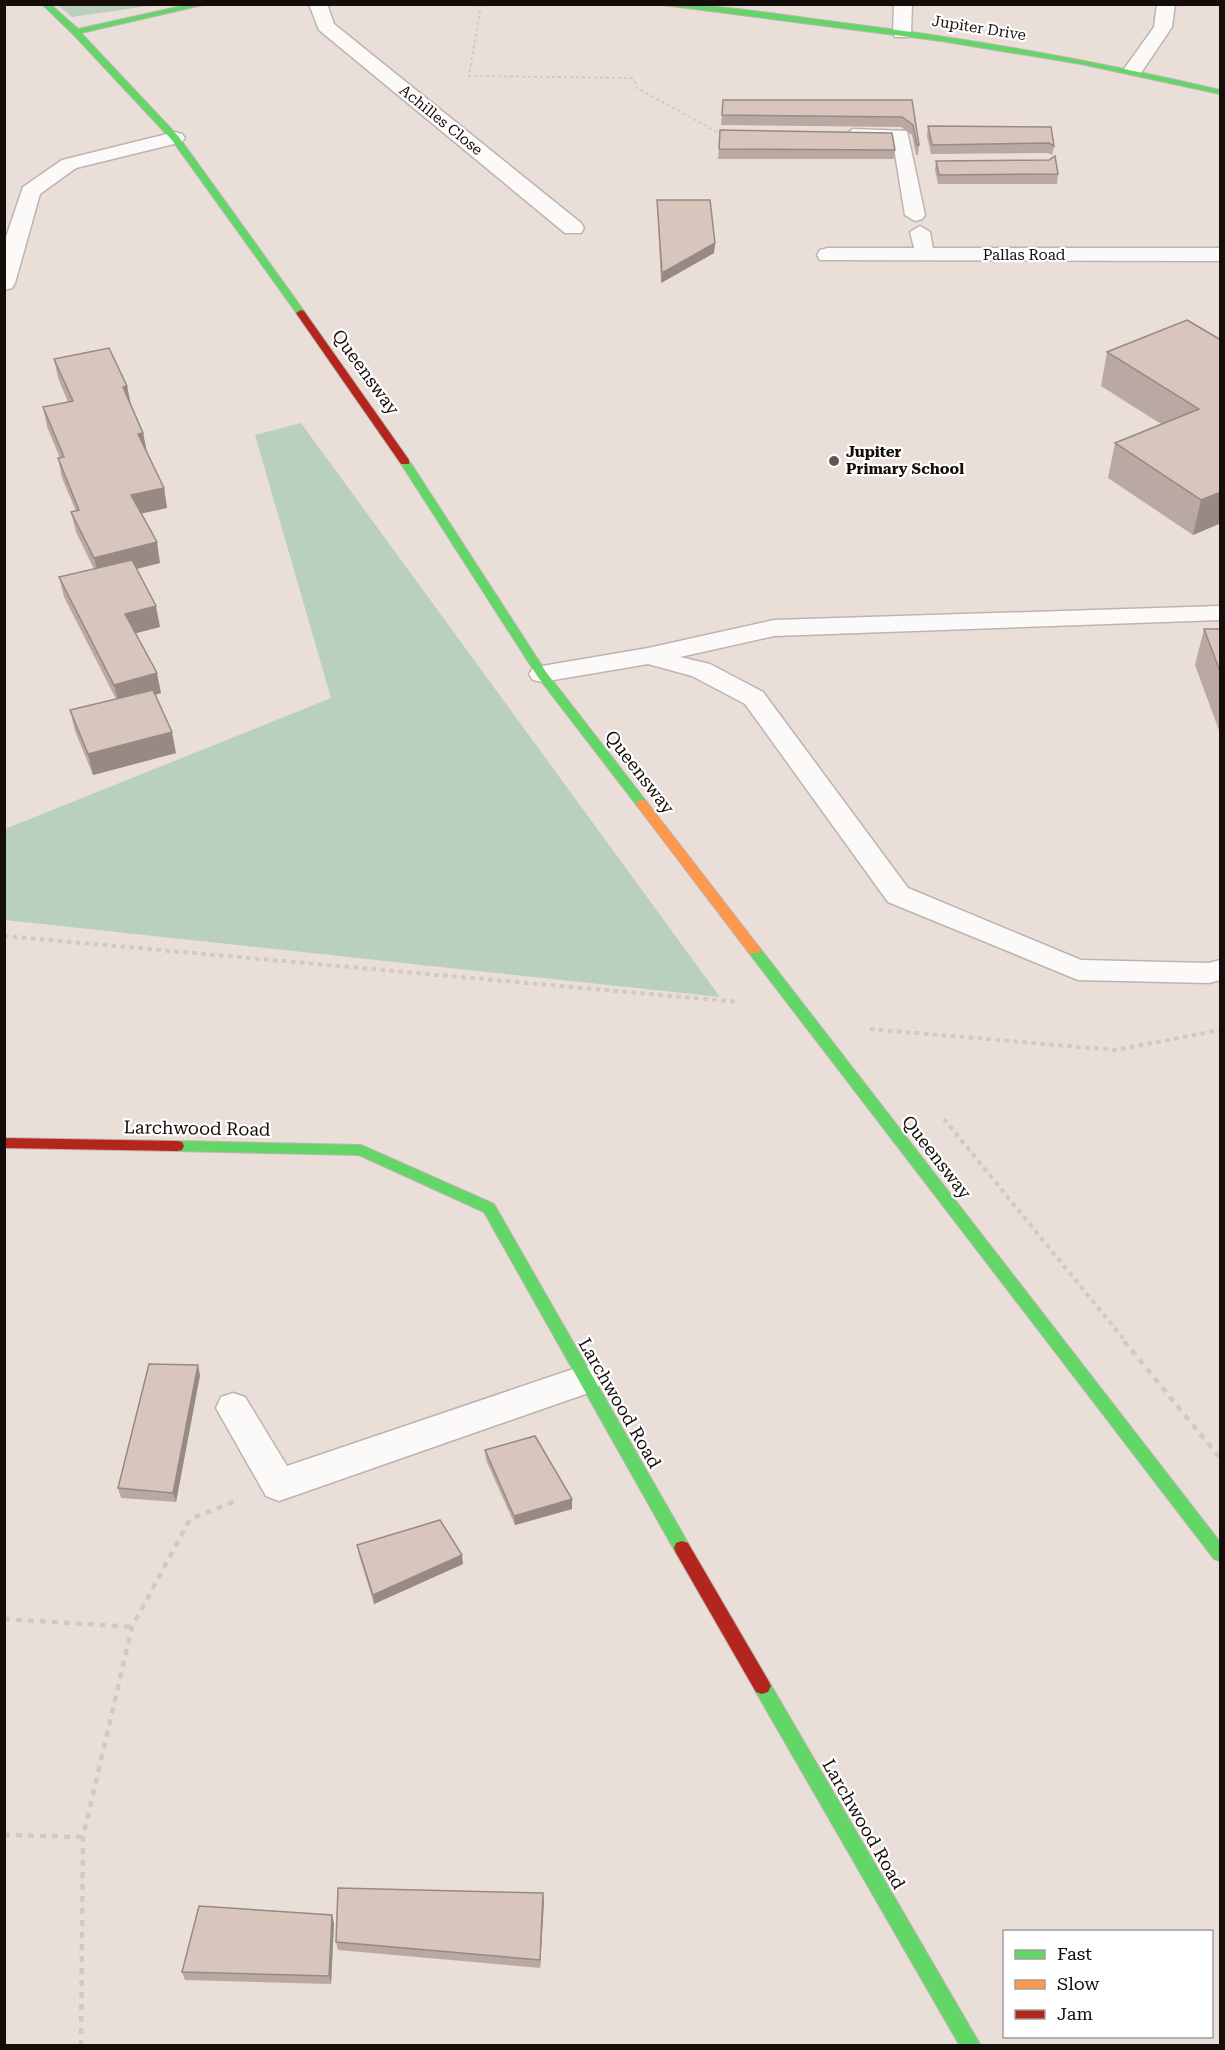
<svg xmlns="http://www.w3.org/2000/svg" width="1225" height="2050" viewBox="0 0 1225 2050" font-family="'Roboto Serif',serif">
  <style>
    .green { fill: #bad0bf }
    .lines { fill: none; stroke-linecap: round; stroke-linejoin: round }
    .lane-casing { stroke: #bdb4b0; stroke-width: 3 }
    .street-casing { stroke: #bdb4b0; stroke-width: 3 }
    .fast-casing { stroke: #bdb4b0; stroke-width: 2 }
    .slow-casing { stroke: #bdb4b0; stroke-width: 2 }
    .jam-casing { stroke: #bdb4b0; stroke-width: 2 }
    .path-far2 { stroke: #cecac9; stroke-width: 2; stroke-dasharray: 3 3; stroke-linecap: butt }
    .path-far1 { stroke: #cecac9; stroke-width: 4; stroke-dasharray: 4.5 4.5; stroke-linecap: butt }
    .path { stroke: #cecac9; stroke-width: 4.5; stroke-dasharray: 6 6; stroke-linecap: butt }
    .lane { fill: #fcfaf9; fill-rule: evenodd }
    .street { fill: #fcfaf9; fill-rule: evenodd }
    .fast { fill: #63d668; fill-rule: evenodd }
    .slow { fill: #ff974d; fill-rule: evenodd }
    .jam { fill: #b3261e; fill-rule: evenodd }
    .wall { fill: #baa9a2 }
    .shaded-wall { fill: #978a84 }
    .building { fill: #d8c5bc; stroke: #978a84; stroke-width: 1.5 }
    .poi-dot { fill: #605652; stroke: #fff; stroke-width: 2 }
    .labels { text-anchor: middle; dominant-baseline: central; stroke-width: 4.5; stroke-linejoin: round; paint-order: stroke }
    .far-street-label { font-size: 15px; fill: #150d0a; stroke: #fff }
    .far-poi-label { font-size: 15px; font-weight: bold; fill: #150d0a; stroke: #fff; text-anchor: start }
    .street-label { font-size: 18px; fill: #150d0a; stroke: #fff }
  </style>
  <rect width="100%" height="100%" fill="#eaded9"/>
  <!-- green -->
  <g class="green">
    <polygon points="58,5 155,5 72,17"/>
    <polygon points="301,423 720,997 5,920 5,829 331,698 255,435"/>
  </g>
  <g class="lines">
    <defs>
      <g id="lane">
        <polygon points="853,129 907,131 925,215 922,219 915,221 905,215 893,141 847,139 844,135"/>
        <polygon points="920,226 930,232 934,255 931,259 917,259 910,232"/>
        <polygon points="1220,606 1220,620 774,636 680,657 710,664 763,692 908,888 1081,960 1209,963 1220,960 1220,980 1209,983 1078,980 888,902 745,704 692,676 648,664 542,682 533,680 529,674 533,668 542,666 648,648 774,620"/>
        <polygon points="585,1365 597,1370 602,1380 597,1390 279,1501 266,1496 216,1408 221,1397 233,1393 245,1397 287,1466"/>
      </g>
      <g id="street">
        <polygon points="309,4 327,4 334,24 581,223 584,228 581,233 565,233 319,30"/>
        <polygon points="894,4 912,4 911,33 909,37 895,37 893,33"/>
        <polygon points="1157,4 1175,4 1172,27 1141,73 1127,73 1124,69 1154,27"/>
        <polygon points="175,132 182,134 185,138 182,142 76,168 40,194 15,283 12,288 4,290 4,243 23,187 62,160"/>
        <polygon points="828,248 1220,248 1220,261 820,260 817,255 820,250"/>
      </g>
      <g id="fast">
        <polygon points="42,4 50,4 78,29 191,4 207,4 81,33 178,136 304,311 304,315 298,315 172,140 73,34"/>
        <path d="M656 4C716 4 776 14 836 22 966 38 1093 60 1220 90V94L1081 64 941 41Z"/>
        <polygon points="405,459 410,462 546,672 646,801 648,804 646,807 638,807 538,677 400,462"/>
        <polygon points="754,945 759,947 1220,1542 1220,1561 1214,1559 749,953 747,950"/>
        <polygon points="177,1141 361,1145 494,1204 688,1543 690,1548 688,1553 682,1555 676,1553 484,1212 359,1155 177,1151 172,1150 170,1146 172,1142"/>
        <polygon points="762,1678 768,1680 981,2046 960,2046 756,1692 753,1686 756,1680"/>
      </g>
      <polygon id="slow" points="642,800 646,801 759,947 761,950 759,953 749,953 638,807 636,804 638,801"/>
      <g id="jam">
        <polygon points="301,310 304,311 409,460 409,464 401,464 296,313"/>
        <polygon points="4,1138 177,1141 182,1142 184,1146 182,1150 177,1151 4,1148"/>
        <polygon points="682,1541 688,1543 768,1680 771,1686 768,1692 762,1694 756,1692 676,1553 674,1548 676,1543"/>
      </g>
    </defs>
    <!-- lane casing -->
    <use href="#lane" class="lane-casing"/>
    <!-- street casing -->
    <use href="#street" class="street-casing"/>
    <!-- fast casing -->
    <use href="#fast" class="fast-casing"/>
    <!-- slow casing -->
    <use href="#slow" class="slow-casing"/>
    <!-- jam casing -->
    <use href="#jam" class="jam-casing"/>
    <!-- path-far2 -->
    <polyline class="path-far2" points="481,4 469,76 633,78 637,88 719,133"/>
    <!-- path-far1 -->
    <g class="path-far1">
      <polyline points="4,936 739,1002"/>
      <polyline points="870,1029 1115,1050 1220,1030"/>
      <polyline points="944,1119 1126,1342"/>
    </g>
    <!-- path -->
    <g class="path">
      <polyline points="1124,1341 1220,1458"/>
      <polyline points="4,1619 132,1627"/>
      <polyline points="4,1835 83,1837"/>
      <polyline points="81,2046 83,1837 132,1627 190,1519 236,1501"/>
    </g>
    <!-- lane -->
    <use href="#lane" class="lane"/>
    <!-- street -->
    <use href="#street" class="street"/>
    <!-- fast -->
    <use href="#fast" class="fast"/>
    <!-- slow -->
    <use href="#slow" class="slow"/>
    <!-- jam -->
    <use href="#jam" class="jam"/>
  </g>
  <!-- wall -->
  <g class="wall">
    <polygon points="723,100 912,100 919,145 918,155 916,155 912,135 901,127 721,125"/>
    <polygon points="928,126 1051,127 1054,146 1052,155 1048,153 931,154 927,136"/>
    <polygon points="719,149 895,150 894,159 718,159"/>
    <polygon points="936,161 1058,174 1057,184 938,184 935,170"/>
    <polygon points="657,200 715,243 714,253 661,283"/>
    <polygon points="1221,340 1221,523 1193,535 1108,478 1115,443 1161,424 1101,386 1107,352"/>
    <polygon points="54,359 127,386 131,405 143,433 147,452 164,488 167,508 141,513 160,563 137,569 160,627 135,633 161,693 155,695 176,753 93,775 75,731 70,710 116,699 64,597 59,577 94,569 76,532 71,512 76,511 62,478 58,458 60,458 47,427 43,407 68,402 58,378"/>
    <polygon points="1204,629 1221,629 1221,736 1195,665"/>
    <polygon points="200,1375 176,1502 121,1498 118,1488"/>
    <polygon points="485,1450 572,1499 572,1509 515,1525 486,1460"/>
    <polygon points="357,1545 463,1564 374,1604 359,1555"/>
    <polygon points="544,1901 540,1968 338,1950 336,1942"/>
    <polygon points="334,1923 331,1984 185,1980 182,1972"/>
  </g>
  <!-- shaded-wall -->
  <g class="shaded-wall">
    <polygon points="715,243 714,253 661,283 662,273"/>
    <polygon points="127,386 131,406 123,387"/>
    <polygon points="143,433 147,453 138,434"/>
    <polygon points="164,488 167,508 135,515 131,495"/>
    <polygon points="1221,492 1221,523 1193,535 1201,500"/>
    <polygon points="157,542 160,563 99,578 94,558"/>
    <polygon points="156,606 160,627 129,635 125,614"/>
    <polygon points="157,673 161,693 119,705 114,685"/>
    <polygon points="172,732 176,753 93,775 88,754"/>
    <polygon points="198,1365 200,1375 176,1502 173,1493"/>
    <polygon points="572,1499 572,1509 515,1525 514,1516"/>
    <polygon points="462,1555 463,1564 374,1604 373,1595"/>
    <polygon points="543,1893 544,1901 540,1968 540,1960"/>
    <polygon points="332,1915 334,1923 331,1984 329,1976"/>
  </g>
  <!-- building -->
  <g class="building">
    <polygon points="723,100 912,100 919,145 917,145 913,125 902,117 722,115"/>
    <polygon points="928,126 1051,127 1054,146 1049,143 932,145"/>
    <polygon points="720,130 892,133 895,150 719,149"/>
    <polygon points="1055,156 1058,174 939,175 936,161 1049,160"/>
    <polygon points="657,200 710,200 715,243 662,273"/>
    <polygon points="1187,320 1221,340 1221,492 1201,500 1115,443 1199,409 1107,352"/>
    <polygon points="109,348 127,386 123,387 143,433 138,434 164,488 131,495 157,542 94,558 71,512 79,510 58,458 64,457 43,407 73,401 54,359"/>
    <polygon points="132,560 156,606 125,614 157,673 114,685 59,577"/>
    <polygon points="1204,629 1221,629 1221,674"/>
    <polygon points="153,690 172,732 88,754 70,710"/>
    <polygon points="149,1364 198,1365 173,1493 118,1488"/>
    <polygon points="535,1436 572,1499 514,1516 485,1450"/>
    <polygon points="440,1520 462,1555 373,1595 357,1545"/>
    <polygon points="338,1888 543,1893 540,1960 336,1942"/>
    <polygon points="199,1906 332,1915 329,1976 182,1972"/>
  </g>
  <!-- markers -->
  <circle class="poi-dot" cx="834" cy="461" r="6"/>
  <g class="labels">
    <!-- far-street labels -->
    <g class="far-street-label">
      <text transform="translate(979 28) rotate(9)">Jupiter Drive</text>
      <text transform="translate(441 120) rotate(39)">Achilles Close</text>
      <text x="1024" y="255">Pallas Road</text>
    </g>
    <!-- far-poi labels -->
    <g class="far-poi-label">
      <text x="846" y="452">Jupiter<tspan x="846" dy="17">Primary School</tspan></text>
    </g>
    <!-- street labels -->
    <g class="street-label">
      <text transform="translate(366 372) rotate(54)">Queensway</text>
      <text transform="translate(640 772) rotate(52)">Queensway</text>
      <text transform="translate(197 1128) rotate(1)">Larchwood Road</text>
      <text transform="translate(937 1157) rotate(52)">Queensway</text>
      <text transform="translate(620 1403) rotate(60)">Larchwood Road</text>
      <text transform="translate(864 1824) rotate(60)">Larchwood Road</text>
    </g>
  </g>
  <!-- border -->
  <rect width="1225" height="2050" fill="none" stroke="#150d0a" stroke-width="12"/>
  <!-- legend -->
  <rect x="1003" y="1930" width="210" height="108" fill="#ffffff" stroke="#a19e9d" stroke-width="1.5"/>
  <rect x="1015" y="1950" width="30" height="9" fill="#63d668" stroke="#a19e9d" stroke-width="1.5"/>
  <text x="1057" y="1960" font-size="18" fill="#150d0a">Fast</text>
  <rect x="1015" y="1980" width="30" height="9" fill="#ff974d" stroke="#a19e9d" stroke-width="1.5"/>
  <text x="1057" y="1990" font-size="18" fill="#150d0a">Slow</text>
  <rect x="1015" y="2010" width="30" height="9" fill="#b3261e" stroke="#a19e9d" stroke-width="1.5"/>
  <text x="1057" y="2020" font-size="18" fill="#150d0a">Jam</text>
</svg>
